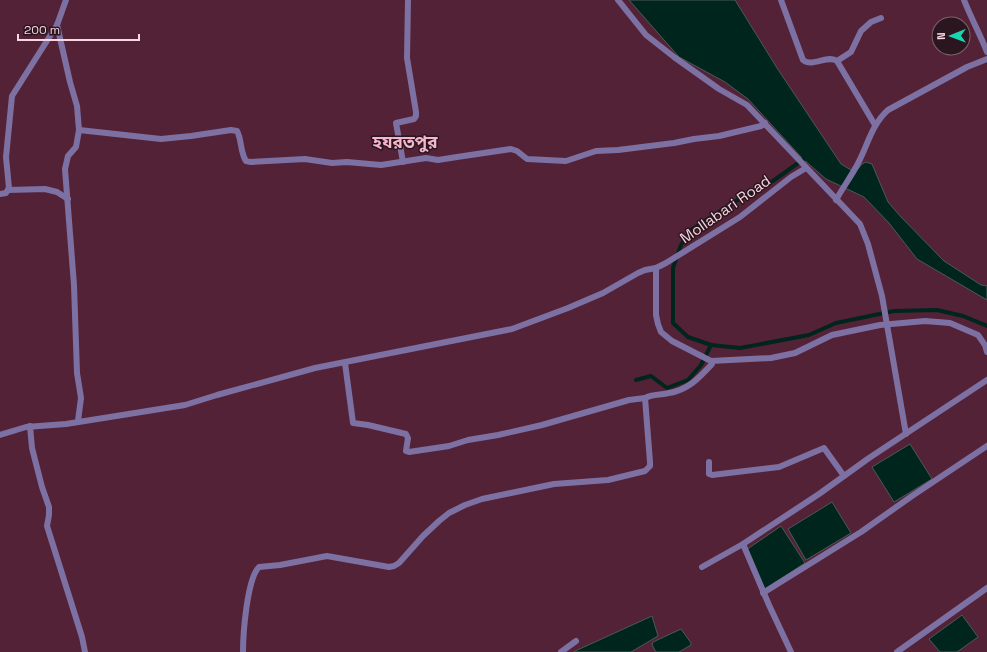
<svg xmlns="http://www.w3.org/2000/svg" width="987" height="652" viewBox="0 0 987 652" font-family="'Space Grotesk','Noto Sans Bengali',sans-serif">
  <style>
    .water { fill: #00251d; stroke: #4a5a58 }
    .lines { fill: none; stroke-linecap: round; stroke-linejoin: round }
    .canal { stroke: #00251d; stroke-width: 4 }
    .minor { stroke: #7d71a4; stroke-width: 6 }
    .labels { text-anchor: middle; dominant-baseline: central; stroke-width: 3; stroke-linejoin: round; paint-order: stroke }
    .street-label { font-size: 15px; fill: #f7d7e2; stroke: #2b151e }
    .quarter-label { font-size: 17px; font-weight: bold; fill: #f3b6cd; stroke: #2b151e }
  </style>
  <rect width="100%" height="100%" fill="#532237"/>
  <!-- water -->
  <g class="water">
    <polygon points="629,0 735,0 777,68 841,164 851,170 858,169 862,164 866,162 872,164 888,202 901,217 944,261 981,285 987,286 987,300 917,259 889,223 864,197 826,179 802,158 748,99 725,82 679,57"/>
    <polygon points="910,444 932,479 894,502 872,467"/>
    <polygon points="832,502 851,533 806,560 788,529"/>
    <polygon points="781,526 805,563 765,589 746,550"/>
    <polygon points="962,615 978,637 957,652 940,652 929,639"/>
    <polygon points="652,616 658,636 631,652 573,652"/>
    <polygon points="681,629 691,643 691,645 679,652 656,652 652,645 653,642"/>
  </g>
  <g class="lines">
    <!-- canal -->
    <g class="canal">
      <polyline points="808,156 773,181 736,201 691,230 681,245 673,268 673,323 688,337 711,345 740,348 809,335 836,323 894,311 937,310 963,316 987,326"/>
      <polyline points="636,380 651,376 667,388 688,380 701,365 711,345"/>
    </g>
    <!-- minor -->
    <g class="minor">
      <polyline points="618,0 646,35 674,57 719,89 747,105 860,224 868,244 882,296 906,434"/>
      <path d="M781 0 803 60C813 68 828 54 837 61L875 125"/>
      <path d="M964 0C971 18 980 34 987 52"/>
      <polyline points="57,25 70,82 77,106 79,130 76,147 68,156 65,169 74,285 77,373 81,398 78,421"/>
      <polyline points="837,61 851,52 861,31 871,22 881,18"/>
      <path d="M79 130 161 139 191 136 231 130 237 131C242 140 240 152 246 161L251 162 305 159 332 163 347 162 381 165 426 158 438 160 457 157 511 149 517 151 527 159 566 161 596 151 618 150 674 143 694 139 719 136 761 126 765 123"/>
      <polyline points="403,162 396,123 414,119 416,116 416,112 407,58 408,0"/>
      <polyline points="8,190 45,189 57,192 68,199"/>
      <polyline points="0,194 6,193 9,188 6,157 12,96 57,25 66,0"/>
      <path d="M836 200C842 189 850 178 856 167 867 148 871 125 888 110L967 67 987 59"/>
      <polyline points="656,268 656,315 658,324 661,332 672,341 711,361 771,358 795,353 832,335 880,325 925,321 950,323 978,335 985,345 987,352"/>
      <polyline points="345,363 353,423 368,425 406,434 408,438 406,451 409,452 449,446 468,440 498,435 542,425 629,400 645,398"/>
      <polyline points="30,426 32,448 42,487 49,507 49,515 47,526 82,637 85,652"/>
      <polyline points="0,435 26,427 66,424 185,405 217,395 315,368 512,329 568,308 603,293 638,273 645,270 656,268 666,263 740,217 791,177 806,168"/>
      <polyline points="709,462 709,474 712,475 779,467 824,448 844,476"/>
      <polyline points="743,544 769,605 791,652"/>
      <polyline points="702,567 743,544 819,494 869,458 987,380"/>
      <polyline points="763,593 861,532 912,496 987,446"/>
      <path d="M243 652C243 634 247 579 259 567L280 565 327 556 389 567 394 566 399 563 423 536 439 521 449 513 465 505 482 499 554 484 608 480 645 471 650 466V462L645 398C651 394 661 395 669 393 688 390 699 378 712 364L711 361"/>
      <polyline points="561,652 576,641"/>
      <polyline points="897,652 987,588"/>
    </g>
  </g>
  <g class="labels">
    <!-- street labels -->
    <g class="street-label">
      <text transform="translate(725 209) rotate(-35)">Mollabari Road</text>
    </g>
    <!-- quarter labels -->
    <g class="quarter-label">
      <text x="405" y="142">হযরতপুর</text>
    </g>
  </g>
  <!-- north arrow -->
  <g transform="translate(951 36) rotate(269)"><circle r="19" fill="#2b151e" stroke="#7d636c"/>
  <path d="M0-3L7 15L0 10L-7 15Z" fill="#1bd5b1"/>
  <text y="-6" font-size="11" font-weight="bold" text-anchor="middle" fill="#f7d7e2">N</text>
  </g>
  <!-- scale -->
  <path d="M18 34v6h121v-6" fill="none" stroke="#f7d7e2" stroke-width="2"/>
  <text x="24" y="34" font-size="12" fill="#f7d7e2" stroke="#2b151e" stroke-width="3" paint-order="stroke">200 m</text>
</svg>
